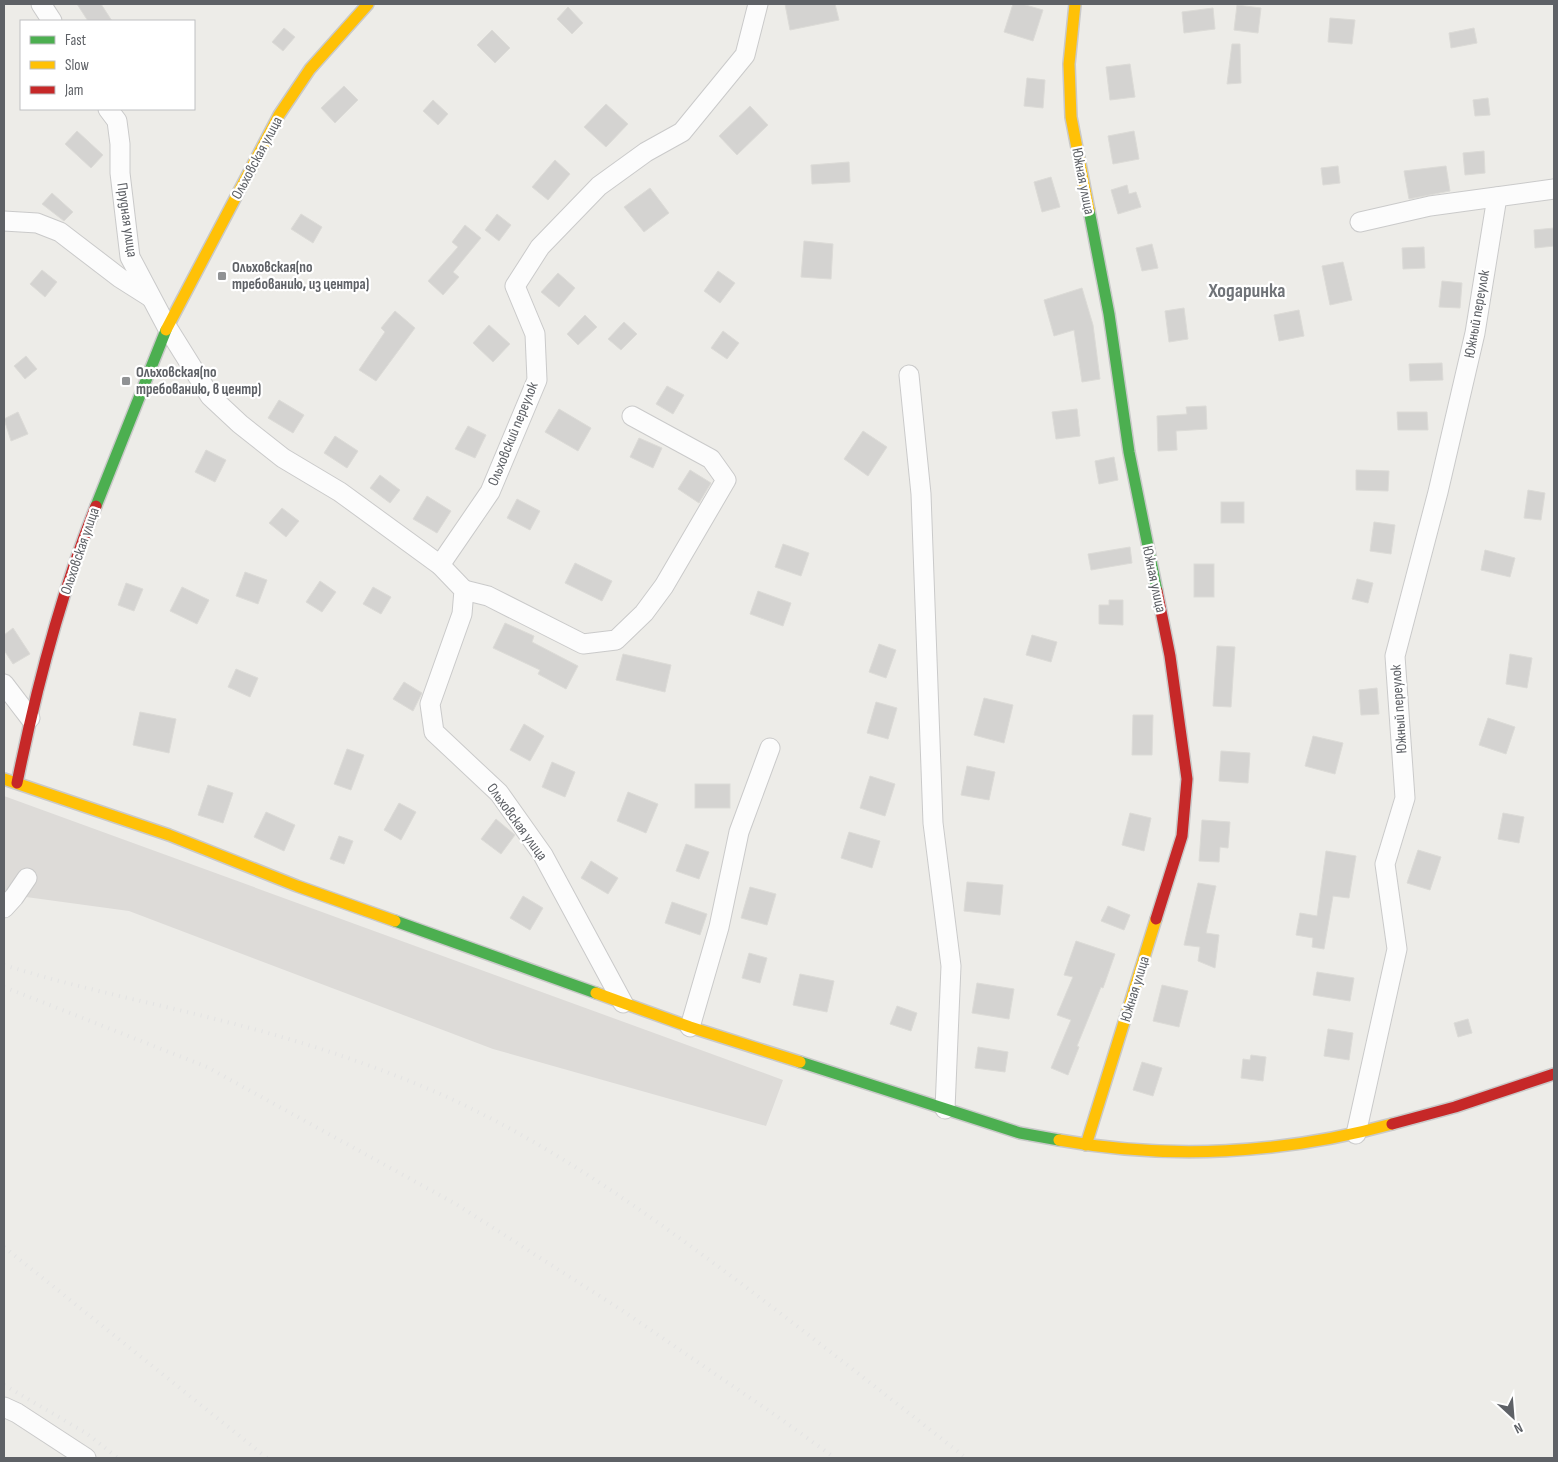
<svg xmlns="http://www.w3.org/2000/svg" width="1558" height="1462" viewBox="0 0 1558 1462" font-family="'Sofia Sans Condensed',sans-serif">
  <style>
    .industrial { fill: #dddbd8 }
    .building { fill: #d4d3d1; stroke: #dcdbd7 }
    .lines { fill: none; stroke-linecap: round; stroke-linejoin: round }
    .street-casing { stroke: #cacaca; stroke-width: 21 }
    .fast-casing { stroke: #c9c9c9; stroke-width: 14 }
    .slow-casing { stroke: #c9c9c9; stroke-width: 14 }
    .jam-casing { stroke: #c9c9c9; stroke-width: 14 }
    .street { stroke: #fcfcfc; stroke-width: 19 }
    .fast { stroke: #4caf50; stroke-width: 11 }
    .slow { stroke: #ffc107; stroke-width: 11 }
    .jam { stroke: #c62828; stroke-width: 11 }
    .rail { stroke: #e3e3e3; stroke-width: 4; stroke-dasharray: 1 6; stroke-linecap: butt }
    .poi-dot { fill: #909294; stroke: #fff; stroke-width: 2 }
    .labels { text-anchor: middle; dominant-baseline: central; stroke-width: 4.5; stroke-linejoin: round; paint-order: stroke }
    .street-label { font-size: 15px; fill: #5e6166; stroke: #fff }
    .poi-label { font-size: 15px; font-weight: bold; fill: #5e6166; stroke: #fff; text-anchor: start }
    .district-label { font-size: 20px; font-weight: bold; fill: #6f7378; stroke: #fff }
  </style>
  <rect width="100%" height="100%" fill="#edece8"/>
  <!-- industrial -->
  <polygon class="industrial" points="4,796 783,1080 766,1126 493,1049 129,911 4,894"/>
  <!-- building -->
  <g class="building">
    <polygon points="77,4 101,4 112,21 88,21"/>
    <polygon points="785,4 835,4 839,20 790,30"/>
    <polygon points="1013,4 1022,4 1043,10 1033,41 1004,32"/>
    <polygon points="1237,5 1261,8 1258,33 1234,30"/>
    <polygon points="568,7 583,23 572,34 557,19"/>
    <polygon points="1213,8 1215,29 1184,33 1182,12"/>
    <polygon points="1330,18 1355,20 1352,44 1328,42"/>
    <polygon points="284,28 295,37 283,51 272,42"/>
    <polygon points="1474,28 1477,43 1451,48 1449,33"/>
    <polygon points="492,30 510,48 495,63 477,45"/>
    <polygon points="1232,44 1240,44 1241,83 1227,84"/>
    <polygon points="1130,64 1135,97 1110,100 1106,67"/>
    <polygon points="1027,78 1045,80 1043,108 1024,106"/>
    <polygon points="344,86 358,100 335,123 321,108"/>
    <polygon points="1488,98 1490,115 1475,116 1473,100"/>
    <polygon points="433,100 448,114 438,125 423,111"/>
    <polygon points="606,104 628,124 606,147 584,127"/>
    <polygon points="750,106 768,125 737,155 719,136"/>
    <polygon points="77,131 103,155 91,168 65,144"/>
    <polygon points="1134,131 1139,159 1113,164 1108,136"/>
    <polygon points="1484,151 1485,173 1465,175 1463,153"/>
    <polygon points="555,160 570,174 548,200 532,187"/>
    <polygon points="849,162 850,182 812,184 811,165"/>
    <polygon points="1338,166 1340,183 1323,185 1321,168"/>
    <polygon points="1446,166 1450,191 1409,199 1404,171"/>
    <polygon points="1051,177 1060,207 1042,212 1034,182"/>
    <polygon points="1127,185 1129,194 1136,192 1141,207 1118,214 1111,190"/>
    <polygon points="650,188 669,213 644,232 624,207"/>
    <polygon points="52,193 73,212 64,221 42,204"/>
    <polygon points="301,214 322,227 313,243 291,229"/>
    <polygon points="497,214 511,225 499,241 485,230"/>
    <polygon points="465,225 481,238 453,272 459,277 443,295 428,281 458,247 452,242"/>
    <polygon points="1554,228 1554,246 1535,248 1534,230"/>
    <polygon points="804,241 833,244 831,279 801,277"/>
    <polygon points="1152,244 1158,268 1142,271 1136,248"/>
    <polygon points="1424,247 1425,268 1403,269 1402,248"/>
    <polygon points="1343,262 1352,300 1330,305 1322,266"/>
    <polygon points="42,270 57,282 45,297 30,284"/>
    <polygon points="718,271 735,283 720,303 704,291"/>
    <polygon points="558,273 575,288 559,307 541,292"/>
    <polygon points="1442,281 1462,283 1460,308 1439,307"/>
    <polygon points="1082,288 1093,325 1100,379 1082,382 1074,330 1054,336 1044,300"/>
    <polygon points="1184,308 1188,339 1169,342 1165,311"/>
    <polygon points="1299,310 1304,336 1279,341 1274,315"/>
    <polygon points="395,311 415,328 376,381 359,370 385,332 381,328"/>
    <polygon points="585,315 597,327 578,345 567,334"/>
    <polygon points="624,322 637,334 621,350 608,339"/>
    <polygon points="489,325 510,344 493,362 473,343"/>
    <polygon points="723,331 739,343 727,359 711,348"/>
    <polygon points="26,356 37,369 25,379 14,366"/>
    <polygon points="1442,363 1443,380 1410,381 1409,364"/>
    <polygon points="667,386 684,395 673,414 656,404"/>
    <polygon points="279,400 304,415 293,433 268,418"/>
    <polygon points="1206,406 1207,429 1176,431 1177,450 1158,451 1157,416 1187,414 1186,407"/>
    <polygon points="559,409 591,428 578,451 545,432"/>
    <polygon points="1077,409 1080,436 1056,439 1052,412"/>
    <polygon points="18,412 28,434 11,441 4,419"/>
    <polygon points="1397,412 1427,412 1428,430 1398,430"/>
    <polygon points="468,426 486,435 475,458 455,449"/>
    <polygon points="863,431 887,447 868,476 844,459"/>
    <polygon points="335,436 358,451 347,468 324,453"/>
    <polygon points="639,438 662,448 653,468 630,457"/>
    <polygon points="206,450 226,460 215,482 195,472"/>
    <polygon points="1114,457 1118,480 1099,484 1095,461"/>
    <polygon points="690,470 711,483 699,503 678,489"/>
    <polygon points="1356,470 1389,471 1388,491 1356,490"/>
    <polygon points="380,475 400,490 390,503 370,488"/>
    <polygon points="1528,490 1545,493 1541,520 1524,518"/>
    <polygon points="427,496 451,511 437,533 413,519"/>
    <polygon points="517,499 540,511 530,530 507,518"/>
    <rect x="1221" y="502" width="23" height="21"/>
    <polygon points="282,508 299,521 286,537 269,523"/>
    <polygon points="1374,522 1395,525 1391,554 1370,551"/>
    <polygon points="783,544 809,553 801,576 775,567"/>
    <polygon points="1130,547 1132,563 1091,570 1088,554"/>
    <polygon points="1485,550 1515,558 1510,577 1481,570"/>
    <polygon points="575,563 612,581 602,601 565,583"/>
    <rect x="1194" y="564" width="20" height="33"/>
    <polygon points="245,572 267,580 258,604 236,596"/>
    <polygon points="1357,579 1373,583 1368,603 1352,599"/>
    <polygon points="320,581 336,592 322,612 306,602"/>
    <polygon points="126,583 143,589 134,611 118,605"/>
    <polygon points="182,587 209,600 197,624 170,611"/>
    <polygon points="373,587 391,597 381,614 363,604"/>
    <polygon points="758,591 791,603 783,626 750,614"/>
    <polygon points="1109,600 1123,600 1123,625 1099,624 1099,605 1109,605"/>
    <polygon points="505,623 534,636 532,642 578,666 566,689 538,674 540,670 493,648"/>
    <polygon points="13,628 30,654 13,664 4,650 4,635"/>
    <polygon points="1032,635 1057,642 1051,662 1026,655"/>
    <polygon points="879,644 896,650 886,678 869,672"/>
    <polygon points="1217,646 1235,647 1231,707 1213,706"/>
    <polygon points="623,654 671,665 665,692 616,680"/>
    <polygon points="1510,654 1532,658 1527,688 1506,684"/>
    <polygon points="236,669 258,678 250,697 228,687"/>
    <polygon points="404,682 422,693 413,711 393,699"/>
    <polygon points="1377,688 1379,714 1361,715 1359,690"/>
    <polygon points="984,698 1013,705 1004,743 974,735"/>
    <polygon points="876,702 897,708 888,739 867,733"/>
    <polygon points="140,712 176,719 169,753 133,745"/>
    <polygon points="1133,715 1153,715 1152,755 1132,755"/>
    <polygon points="1488,718 1515,727 1506,754 1479,745"/>
    <polygon points="524,724 544,736 530,761 510,750"/>
    <polygon points="1313,736 1343,743 1335,774 1305,766"/>
    <polygon points="347,749 364,755 351,790 334,784"/>
    <polygon points="1221,751 1250,753 1248,783 1219,781"/>
    <polygon points="552,762 575,772 565,797 542,787"/>
    <polygon points="967,766 995,772 989,800 961,795"/>
    <polygon points="870,776 895,784 885,816 860,808"/>
    <rect x="695" y="784" width="35" height="24"/>
    <polygon points="208,785 233,793 223,823 198,815"/>
    <polygon points="628,792 658,804 646,833 617,821"/>
    <polygon points="399,803 416,812 401,840 384,830"/>
    <polygon points="266,812 295,825 284,851 254,837"/>
    <polygon points="1130,813 1151,818 1144,851 1122,845"/>
    <polygon points="1503,813 1524,817 1519,843 1498,839"/>
    <polygon points="496,819 515,835 501,854 481,839"/>
    <polygon points="1202,820 1230,822 1228,848 1220,847 1219,862 1199,861"/>
    <polygon points="849,832 880,841 872,868 841,858"/>
    <polygon points="339,836 353,841 344,864 330,859"/>
    <polygon points="686,844 709,852 699,879 676,871"/>
    <polygon points="1418,850 1441,857 1430,890 1407,883"/>
    <polygon points="1326,851 1356,856 1349,898 1333,896 1324,949 1312,947 1313,938 1296,935 1300,913 1317,916"/>
    <polygon points="591,861 618,878 608,894 581,878"/>
    <polygon points="967,882 1003,885 1000,915 964,911"/>
    <polygon points="1198,883 1216,886 1206,933 1219,935 1215,968 1198,961 1200,947 1184,945"/>
    <polygon points="750,887 776,894 767,925 741,918"/>
    <polygon points="523,896 543,908 530,930 510,918"/>
    <polygon points="672,902 707,914 700,935 665,923"/>
    <polygon points="1108,906 1130,915 1124,930 1101,921"/>
    <polygon points="1076,941 1115,954 1103,988 1101,987 1077,1046 1079,1047 1068,1075 1051,1068 1071,1020 1057,1015 1073,977 1064,975"/>
    <polygon points="749,953 767,958 760,983 742,978"/>
    <polygon points="1317,972 1354,978 1350,1001 1313,995"/>
    <polygon points="800,974 834,981 827,1012 793,1005"/>
    <polygon points="977,983 1014,989 1009,1019 972,1013"/>
    <polygon points="1162,985 1188,991 1179,1027 1153,1021"/>
    <polygon points="897,1006 917,1013 911,1031 890,1024"/>
    <polygon points="1468,1019 1472,1033 1458,1037 1454,1023"/>
    <polygon points="1328,1029 1353,1033 1349,1060 1324,1056"/>
    <polygon points="978,1047 1008,1052 1005,1072 975,1068"/>
    <polygon points="1251,1055 1266,1057 1263,1081 1241,1078 1243,1059 1250,1060"/>
    <polygon points="1142,1062 1162,1068 1153,1096 1133,1090"/>
  </g>
  <g class="lines">
    <defs>
      <g id="street">
        <polyline points="41,4 52,21"/>
        <polyline points="108,109 117,121 120,144 120,173 130,257 167,327 210,396 240,424 283,458 340,492 440,565 464,590 462,614 430,704 434,732 499,793 543,855 623,1003"/>
        <polyline points="4,221 37,223 60,232 120,278 150,297"/>
        <polyline points="1360,222 1430,206 1554,189"/>
        <polyline points="909,375 921,494 933,823 951,966 945,1109"/>
        <polyline points="440,565 490,492 537,380 535,334 515,286 540,247 599,186 646,152 682,132 745,55 758,4"/>
        <polyline points="464,590 488,596 583,644 616,640 644,613 664,586 726,480 711,459 632,416"/>
        <polyline points="4,684 30,718"/>
        <polyline points="4,908 14,897 27,878"/>
        <polyline points="690,1027 719,927 739,832 770,748"/>
        <polyline points="1356,1134 1397,949 1385,864 1405,798 1395,656 1438,492 1475,333 1497,197"/>
        <polyline points="4,1407 17,1413 86,1458"/>
      </g>
      <g id="fast">
        <polyline points="1089,210 1109,314 1129,452 1157,591"/>
        <polyline points="96,506 166,330"/>
        <polyline points="395,921 596,993"/>
        <polyline points="800,1062 1020,1133 1059,1140"/>
      </g>
      <g id="slow">
        <polyline points="1075,4 1069,64 1071,117 1089,210"/>
        <polyline points="166,330 279,115 310,69 368,4"/>
        <polyline points="4,779 169,835 297,886 395,921"/>
        <polyline points="596,993 690,1027 800,1062"/>
        <path d="M1059 1140C1169 1160 1283 1154 1392 1124"/>
        <polyline points="1086,1145 1156,919"/>
      </g>
      <g id="jam">
        <path d="M17 783C36 689 60 595 96 506"/>
        <polyline points="1156,919 1182,836 1187,779 1170,656 1157,591"/>
        <polyline points="1392,1124 1455,1107 1554,1074"/>
      </g>
    </defs>
    <!-- street casing -->
    <use href="#street" class="street-casing"/>
    <!-- fast casing -->
    <use href="#fast" class="fast-casing"/>
    <!-- slow casing -->
    <use href="#slow" class="slow-casing"/>
    <!-- jam casing -->
    <use href="#jam" class="jam-casing"/>
    <!-- street -->
    <use href="#street" class="street"/>
    <!-- fast -->
    <use href="#fast" class="fast"/>
    <!-- slow -->
    <use href="#slow" class="slow"/>
    <!-- jam -->
    <use href="#jam" class="jam"/>
    <!-- rail -->
    <g class="rail">
      <path d="M4 965C76 988 150 1002 223 1021 299 1040 375 1065 447 1097 552 1145 647 1213 739 1282 816 1340 891 1399 966 1458"/>
      <polyline points="4,987 207,1067 456,1204 623,1311 778,1417 835,1458"/>
      <polyline points="4,1247 267,1458"/>
      <polyline points="4,1385 86,1433 118,1458"/>
    </g>
  </g>
  <!-- markers -->
  <g class="poi-dot">
    <rect x="217" y="271" width="10" height="10" rx="2.5"/>
    <rect x="121" y="376" width="10" height="10" rx="2.5"/>
  </g>
  <g class="labels">
    <!-- street labels -->
    <g class="street-label">
      <text transform="translate(257 158) rotate(-62)">Ольховская улица</text>
      <text transform="translate(1083 181) rotate(79)">Южная улица</text>
      <text transform="translate(127 220) rotate(82)">Прудная улица</text>
      <text transform="translate(1477 314) rotate(-80)">Южный переулок</text>
      <text transform="translate(513 434) rotate(-68)">Ольховский переулок</text>
      <text transform="translate(80 551) rotate(-71)">Ольховская улица</text>
      <text transform="translate(1154 579) rotate(78)">Южная улица</text>
      <text transform="translate(1399 709) rotate(-94)">Южный переулок</text>
      <text transform="translate(517 822) rotate(54)">Ольховская улица</text>
      <text transform="translate(1135 989) rotate(-73)">Южная улица</text>
    </g>
    <!-- poi labels -->
    <g class="poi-label">
      <text x="232" y="267">Ольховская(по<tspan x="232" dy="17">требованию, из центра)</tspan></text>
      <text x="136" y="372">Ольховская(по<tspan x="136" dy="17">требованию, в центр)</tspan></text>
    </g>
    <!-- district labels -->
    <g class="district-label">
      <text x="1247" y="291">Ходаринка</text>
    </g>
  </g>
  <!-- border -->
  <rect width="1558" height="1462" fill="none" stroke="#5e6166" stroke-width="10"/>
  <!-- legend -->
  <rect x="20" y="20" width="175" height="90" fill="#ffffff" stroke="#bfc0c2"/>
  <rect x="30" y="36" width="25" height="8" fill="#4caf50" stroke="#bfc0c2"/>
  <text x="65" y="45" font-size="15" fill="#5e6166">Fast</text>
  <rect x="30" y="61" width="25" height="8" fill="#ffc107" stroke="#bfc0c2"/>
  <text x="65" y="70" font-size="15" fill="#5e6166">Slow</text>
  <rect x="30" y="86" width="25" height="8" fill="#c62828" stroke="#bfc0c2"/>
  <text x="65" y="95" font-size="15" fill="#5e6166">Jam</text>
  <!-- north arrow -->
  <g transform="translate(1513 1417) rotate(154)" stroke="#ffffff" stroke-width="4" paint-order="stroke">
  <path d="M0-4L9 19L0 12L-9 19Z" fill="#5e6166"/>
  <text y="-8" font-size="14" font-weight="bold" text-anchor="middle" fill="#5e6166">N</text>
  </g>
</svg>
